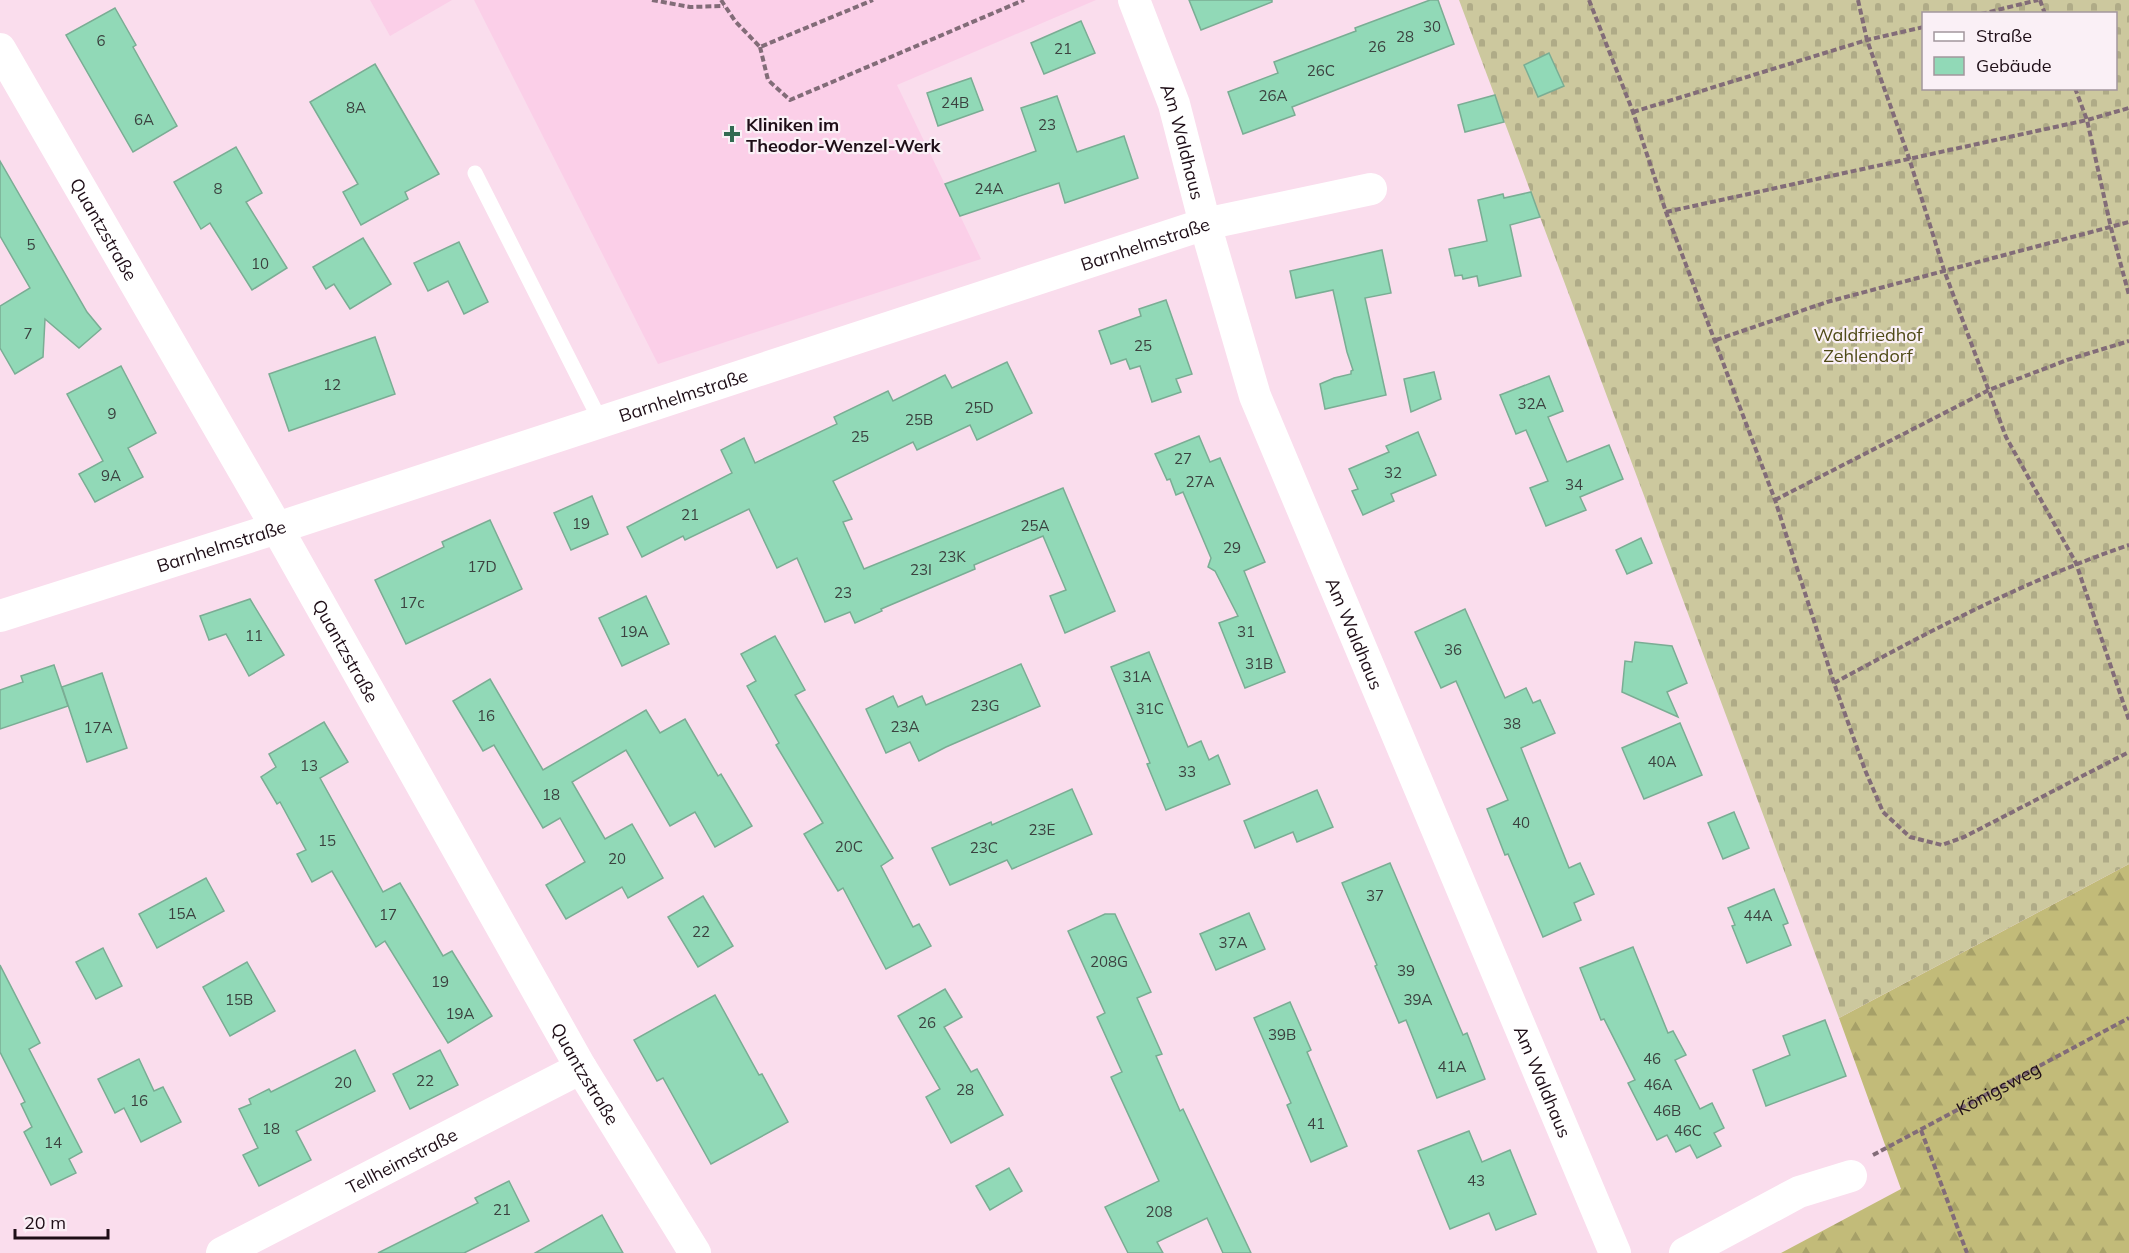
<svg xmlns="http://www.w3.org/2000/svg" width="2129" height="1253" viewBox="0 0 2129 1253" font-family="Mulish,sans-serif">
  <style>
    .built { fill: #fbcfe8 }
    .forest { fill: url(#forest-firs) }
    .cemetery { fill: url(#cemetery-stones); fill-rule: evenodd }
    .building { fill: #91d9b7; stroke: #7aad94; stroke-width: 1.5 }
    .lines { fill: none; stroke-linecap: round; stroke-linejoin: round }
    .path { stroke: #826c78; stroke-width: 4; stroke-dasharray: 6 3; stroke-linecap: butt }
    .service { stroke: #fff; stroke-width: 15 }
    .minor { stroke: #fff; stroke-width: 32 }
    .poi-dot { fill: #336b52; stroke: #faf0f6; stroke-width: 2 }
    .labels { text-anchor: middle; dominant-baseline: central; stroke-width: 4.5; stroke-linejoin: round; paint-order: stroke }
    .number-label { font-size: 15px; fill: #3b413f }
    .poi-label { font-size: 18px; font-weight: bold; fill: #1e0e17; stroke: #faf0f6; text-anchor: start }
    .street-label { font-size: 18px; fill: #1e0e17; stroke: #faf0f6 }
    .park-label { font-size: 18px; fill: #4f4a17; stroke: #faf0f6 }
  </style>
  <defs>
    <pattern id="forest-firs" width="22" height="20" patternUnits="userSpaceOnUse" patternTransform="scale(1.5)"><rect width="22" height="20" fill="#c2bb79"/><path d="M5 1l3.5 6h-7zM16 11l3.5 6h-7z" fill="#a6a068"/></pattern>
    <pattern id="cemetery-stones" width="16" height="16" patternUnits="userSpaceOnUse" patternTransform="scale(1.5)"><rect width="16" height="16" fill="#ccc89e"/><path d="M2 7V4a2 2 0 0 1 4 0v3zM10 15v-3a2 2 0 0 1 4 0v3z" fill="#afab87"/></pattern>
  </defs>
  <rect width="100%" height="100%" fill="#fadded"/>
  <!-- built -->
  <g class="built">
    <polygon points="370,0 452,0 390,36"/>
    <polygon points="474,0 1096,0 897,85 981,259 658,364"/>
  </g>
  <!-- forest -->
  <polygon class="forest" points="2129,864 2129,1253 1781,1253 1901,1189 1839,1018"/>
  <!-- cemetery -->
  <path class="cemetery" d="M1459 0H2129V864L1839 1018ZM1924 14H2116V88H1924Z"/>
  <!-- building -->
  <g class="building">
    <polygon points="1189,0 1272,0 1272,2 1201,30"/>
    <polygon points="1430,0 1438,0 1454,44 1292,107 1295,115 1243,134 1228,92 1278,73 1274,62 1356,31 1355,28"/>
    <polygon points="115,8 136,45 133,47 177,126 133,152 66,35"/>
    <polygon points="1081,21 1095,53 1044,74 1031,43"/>
    <polygon points="1549,53 1564,86 1538,97 1524,65"/>
    <polygon points="375,64 439,174 405,192 408,199 361,225 343,192 358,184 310,102"/>
    <polygon points="971,78 983,110 938,126 927,93"/>
    <polygon points="1495,95 1504,122 1465,132 1458,105"/>
    <polygon points="1057,96 1077,152 1124,136 1138,178 1065,203 1059,183 960,216 945,184 1036,151 1021,108"/>
    <polygon points="236,147 262,193 246,202 287,268 252,290 210,223 201,229 174,182"/>
    <polygon points="0,161 87,312 101,329 79,348 45,319 43,357 15,374 0,348 0,306 30,288 0,236"/>
    <polygon points="1531,192 1540,217 1510,225 1521,276 1479,286 1477,276 1463,279 1462,275 1455,276 1449,249 1487,241 1478,200 1503,194 1504,198"/>
    <polygon points="363,238 391,284 350,309 334,284 326,289 313,267"/>
    <polygon points="459,242 488,302 464,314 448,281 428,291 414,263"/>
    <polygon points="1382,250 1391,293 1365,298 1386,395 1325,409 1320,384 1334,378 1351,374 1351,371 1353,370 1347,352 1333,290 1296,298 1290,271"/>
    <polygon points="1166,300 1192,374 1176,379 1181,392 1152,402 1140,366 1130,369 1126,359 1111,364 1099,331 1141,316 1139,309"/>
    <polygon points="375,337 395,394 289,431 269,374"/>
    <polygon points="1007,362 1032,413 977,440 970,425 917,450 913,442 833,481 852,519 843,522 864,569 1063,488 1115,611 1065,633 1050,596 1066,590 1043,536 974,565 975,569 881,609 882,611 855,623 850,612 825,622 797,558 777,568 749,509 685,540 683,536 642,557 627,527 732,473 721,450 744,438 755,463 837,424 834,417 888,391 893,401 945,375 952,388"/>
    <polygon points="121,366 156,433 128,448 143,477 95,502 79,474 103,461 67,394"/>
    <polygon points="1434,372 1441,399 1411,412 1404,379"/>
    <polygon points="1549,376 1563,411 1548,417 1567,462 1609,445 1623,479 1580,497 1586,510 1546,526 1530,488 1548,481 1526,430 1516,434 1500,395"/>
    <polygon points="1418,432 1436,475 1391,494 1394,501 1363,515 1352,491 1358,489 1349,469 1389,452 1386,446"/>
    <polygon points="1199,436 1210,462 1220,458 1265,562 1244,571 1285,672 1245,688 1219,623 1238,616 1215,571 1208,567 1211,558 1183,492 1176,495 1170,479 1167,480 1155,454"/>
    <polygon points="592,496 608,534 571,550 554,513"/>
    <polygon points="490,520 522,589 406,644 375,580 444,547 442,542"/>
    <polygon points="1641,538 1652,563 1627,574 1616,550"/>
    <polygon points="646,596 669,644 622,666 599,618"/>
    <polygon points="250,599 284,655 249,676 226,634 209,640 200,616"/>
    <polygon points="1465,609 1505,698 1526,688 1533,703 1540,700 1555,733 1521,748 1569,868 1580,863 1594,894 1574,903 1581,920 1543,937 1508,854 1505,855 1487,809 1508,800 1456,681 1441,688 1415,632"/>
    <polygon points="775,636 805,690 795,695 893,858 881,866 913,927 919,924 931,946 886,969 843,888 838,891 804,834 823,823 776,745 779,743 747,686 756,681 741,654"/>
    <polygon points="1635,642 1672,646 1687,683 1667,692 1678,717 1622,692 1625,661 1632,662"/>
    <polygon points="1149,652 1188,747 1201,741 1209,760 1218,755 1230,784 1166,810 1147,764 1150,763 1111,667"/>
    <polygon points="1021,664 1040,706 946,747 919,761 910,742 886,753 866,709 893,696 898,707 922,696 926,705"/>
    <polygon points="54,665 68,706 0,729 0,690 23,682 21,676"/>
    <polygon points="102,673 127,748 87,762 62,687"/>
    <polygon points="490,679 543,770 646,710 660,733 685,719 718,776 721,774 752,826 715,847 695,812 670,826 626,750 572,782 605,839 632,824 663,878 628,898 622,887 566,919 546,885 585,862 560,818 543,828 494,745 483,751 453,701"/>
    <polygon points="324,722 348,762 320,778 383,892 400,883 443,956 452,951 492,1016 448,1043 385,941 376,947 332,871 312,882 297,854 306,850 280,802 277,804 261,777 276,767 269,754"/>
    <polygon points="1680,723 1702,775 1644,799 1622,748"/>
    <polygon points="1072,789 1092,834 1012,869 1007,860 950,885 932,848 991,822 992,825"/>
    <polygon points="1317,790 1333,827 1297,842 1293,832 1255,848 1244,821"/>
    <polygon points="1734,812 1749,848 1723,859 1708,823"/>
    <polygon points="1390,863 1463,1035 1467,1033 1485,1079 1437,1098 1406,1020 1399,1023 1375,966 1377,965 1342,883"/>
    <polygon points="206,878 224,911 157,948 139,914"/>
    <polygon points="1774,889 1788,923 1783,925 1791,945 1747,963 1732,926 1735,925 1728,908"/>
    <polygon points="703,896 733,946 698,967 668,917"/>
    <polygon points="1249,913 1265,949 1216,970 1200,934"/>
    <polygon points="1105,914 1115,914 1151,992 1137,998 1162,1054 1156,1056 1180,1111 1183,1109 1251,1253 1223,1253 1207,1218 1157,1242 1163,1253 1128,1253 1105,1207 1159,1181 1111,1077 1122,1072 1097,1017 1105,1013 1068,931"/>
    <polygon points="1633,947 1668,1033 1673,1031 1686,1055 1675,1060 1700,1109 1712,1103 1724,1128 1714,1133 1721,1146 1697,1158 1690,1145 1676,1152 1667,1135 1657,1140 1628,1083 1635,1080 1604,1019 1601,1020 1580,968"/>
    <polygon points="103,948 122,986 96,999 76,962"/>
    <polygon points="247,962 275,1011 230,1036 203,987"/>
    <polygon points="0,965 40,1043 29,1049 82,1152 69,1159 76,1173 51,1185 24,1132 32,1127 21,1104 25,1102 0,1052"/>
    <polygon points="945,989 962,1017 944,1027 971,1072 977,1069 1003,1115 951,1143 926,1097 940,1089 898,1016"/>
    <polygon points="715,995 759,1075 762,1074 788,1122 711,1164 663,1078 657,1081 634,1040"/>
    <polygon points="1290,1002 1311,1050 1307,1052 1347,1146 1311,1162 1287,1105 1291,1103 1254,1018"/>
    <polygon points="1825,1020 1846,1076 1766,1106 1753,1070 1790,1055 1783,1036"/>
    <polygon points="355,1050 375,1091 296,1131 311,1160 259,1186 243,1155 258,1148 239,1109 251,1104 249,1099 269,1089 271,1092"/>
    <polygon points="440,1050 458,1085 410,1109 393,1074"/>
    <polygon points="139,1059 154,1091 163,1087 181,1122 141,1142 124,1108 115,1113 98,1079"/>
    <polygon points="1469,1131 1482,1162 1510,1150 1536,1214 1496,1230 1489,1213 1450,1229 1418,1151"/>
    <polygon points="1009,1168 1022,1191 990,1210 976,1186"/>
    <polygon points="509,1181 529,1221 464,1253 378,1253 478,1203 475,1198"/>
    <polygon points="602,1215 623,1253 535,1253"/>
  </g>
  <g class="lines">
    <!-- path -->
    <g class="path">
      <polyline points="652,0 690,7 724,6"/>
      <polyline points="721,0 735,21 760,47 873,0"/>
      <polyline points="1589,0 1633,112 1666,212 1775,500 1834,683 1865,770 1883,812 1910,837 1942,845 1964,837 2129,752"/>
      <polyline points="1858,0 1867,40 1909,158 1944,270 2006,437 2076,563 2129,720"/>
      <polyline points="2040,0 2045,14"/>
      <polyline points="1981,14 2038,0"/>
      <polyline points="760,47 768,80 790,100 1024,0"/>
      <polyline points="2075,88 2087,120 2111,228 2129,295"/>
      <polyline points="1633,112 1867,40 1924,27"/>
      <polyline points="1666,212 2087,120 2129,108"/>
      <polyline points="1716,340 1827,302 2129,222"/>
      <polyline points="1775,500 1989,390 2067,360 2129,341"/>
      <path d="M1834 683C1930 631 2026 580 2129 545"/>
      <polyline points="1921,1130 1967,1253"/>
      <path id="s1" d="M1873 1155 2129 1018"/>
    </g>
    <!-- service -->
    <polyline class="service" points="475,173 601,422"/>
    <!-- minor -->
    <g class="minor">
      <path id="s2" d="M1134 0 1174 104 1205 224 1255 396 1615 1253"/>
      <path id="s3" d="M0 49 277 528 581 1068 695 1253"/>
      <path id="s4" d="M0 616 277 528 1205 224 1371 189"/>
      <path id="s5" d="M222 1253 581 1068"/>
      <polyline points="1685,1253 1799,1192 1851,1176"/>
    </g>
  </g>
  <!-- markers -->
  <path class="poi-dot" d="M729 125h6v6h6v6h-6v6h-6v-6h-6v-6h6z"/>
  <g class="labels">
    <!-- number labels -->
    <g class="number-label">
      <text x="1432" y="26">30</text>
      <text x="1405" y="36">28</text>
      <text x="101" y="40">6</text>
      <text x="1377" y="46">26</text>
      <text x="1063" y="48">21</text>
      <text x="1321" y="70">26C</text>
      <text x="1273" y="95">26A</text>
      <text x="955" y="102">24B</text>
      <text x="356" y="107">8A</text>
      <text x="144" y="119">6A</text>
      <text x="1047" y="124">23</text>
      <text x="218" y="188">8</text>
      <text x="989" y="188">24A</text>
      <text x="31" y="244">5</text>
      <text x="260" y="263">10</text>
      <text x="28" y="333">7</text>
      <text x="1143" y="345">25</text>
      <text x="332" y="384">12</text>
      <text x="1532" y="403">32A</text>
      <text x="979" y="407">25D</text>
      <text x="112" y="413">9</text>
      <text x="919" y="419">25B</text>
      <text x="860" y="436">25</text>
      <text x="1183" y="458">27</text>
      <text x="1393" y="472">32</text>
      <text x="111" y="475">9A</text>
      <text x="1200" y="481">27A</text>
      <text x="1574" y="484">34</text>
      <text x="690" y="514">21</text>
      <text x="581" y="523">19</text>
      <text x="1035" y="525">25A</text>
      <text x="1232" y="547">29</text>
      <text x="952" y="556">23K</text>
      <text x="482" y="566">17D</text>
      <text x="921" y="569">23I</text>
      <text x="843" y="592">23</text>
      <text x="412" y="602">17c</text>
      <text x="634" y="631">19A</text>
      <text x="1246" y="631">31</text>
      <text x="254" y="635">11</text>
      <text x="1453" y="649">36</text>
      <text x="1259" y="663">31B</text>
      <text x="1137" y="676">31A</text>
      <text x="985" y="705">23G</text>
      <text x="1150" y="708">31C</text>
      <text x="486" y="715">16</text>
      <text x="1512" y="723">38</text>
      <text x="905" y="726">23A</text>
      <text x="98" y="727">17A</text>
      <text x="1662" y="761">40A</text>
      <text x="309" y="765">13</text>
      <text x="1187" y="771">33</text>
      <text x="551" y="794">18</text>
      <text x="1521" y="822">40</text>
      <text x="1042" y="829">23E</text>
      <text x="327" y="840">15</text>
      <text x="849" y="846">20C</text>
      <text x="984" y="847">23C</text>
      <text x="617" y="858">20</text>
      <text x="1375" y="895">37</text>
      <text x="182" y="913">15A</text>
      <text x="388" y="914">17</text>
      <text x="1758" y="915">44A</text>
      <text x="701" y="931">22</text>
      <text x="1233" y="942">37A</text>
      <text x="1109" y="961">208G</text>
      <text x="1406" y="970">39</text>
      <text x="440" y="981">19</text>
      <text x="239" y="999">15B</text>
      <text x="1418" y="999">39A</text>
      <text x="460" y="1013">19A</text>
      <text x="927" y="1022">26</text>
      <text x="1282" y="1034">39B</text>
      <text x="1652" y="1058">46</text>
      <text x="1452" y="1066">41A</text>
      <text x="425" y="1080">22</text>
      <text x="343" y="1082">20</text>
      <text x="1658" y="1084">46A</text>
      <text x="965" y="1089">28</text>
      <text x="139" y="1100">16</text>
      <text x="1667" y="1110">46B</text>
      <text x="1316" y="1123">41</text>
      <text x="271" y="1128">18</text>
      <text x="1688" y="1130">46C</text>
      <text x="53" y="1142">14</text>
      <text x="1476" y="1180">43</text>
      <text x="502" y="1209">21</text>
      <text x="1159" y="1211">208</text>
    </g>
    <!-- poi labels -->
    <g class="poi-label">
      <text x="746" y="124">Kliniken im<tspan x="746" dy="21">Theodor-Wenzel-Werk</tspan></text>
    </g>
    <!-- street labels -->
    <g class="street-label">
      <text stroke="none"><textPath href="#s2" startOffset="150">Am Waldhaus</textPath></text>
      <text stroke="none"><textPath href="#s3" startOffset="208">Quantzstraße</textPath></text>
      <text stroke="none"><textPath href="#s4" startOffset="1204">Barnhelmstraße</textPath></text>
      <text stroke="none"><textPath href="#s4" startOffset="718">Barnhelmstraße</textPath></text>
      <text stroke="none"><textPath href="#s4" startOffset="232">Barnhelmstraße</textPath></text>
      <text stroke="none"><textPath href="#s2" startOffset="672">Am Waldhaus</textPath></text>
      <text stroke="none"><textPath href="#s3" startOffset="694">Quantzstraße</textPath></text>
      <text stroke="none"><textPath href="#s3" startOffset="1180">Quantzstraße</textPath></text>
      <text stroke="none"><textPath href="#s2" startOffset="1158">Am Waldhaus</textPath></text>
      <text stroke="none"><textPath href="#s1" startOffset="142">Königsweg</textPath></text>
      <text stroke="none"><textPath href="#s5" startOffset="202">Tellheimstraße</textPath></text>
    </g>
    <!-- park labels -->
    <g class="park-label">
      <text x="1868" y="334">Waldfriedhof<tspan x="1868" dy="21">Zehlendorf</tspan></text>
    </g>
  </g>
  <!-- legend -->
  <rect x="1922" y="12" width="195" height="78" fill="#faf0f6" stroke="#a2969d" stroke-width="1.5"/>
  <rect x="1934" y="32" width="30" height="9" fill="#ffffff" stroke="#a2969d" stroke-width="1.5"/>
  <text x="1976" y="42" font-size="18" fill="#1e0e17">Straße</text>
  <rect x="1934" y="57" width="30" height="18" fill="#91d9b7" stroke="#a2969d" stroke-width="1.5"/>
  <text x="1976" y="72" font-size="18" fill="#1e0e17">Gebäude</text>
  <!-- scale -->
  <path d="M15 1229v9h93v-9" fill="none" stroke="#1e0e17" stroke-width="3"/>
  <text x="24" y="1229" font-size="18" fill="#1e0e17" stroke="#faf0f6" stroke-width="4.5" paint-order="stroke">20 m</text>
</svg>
